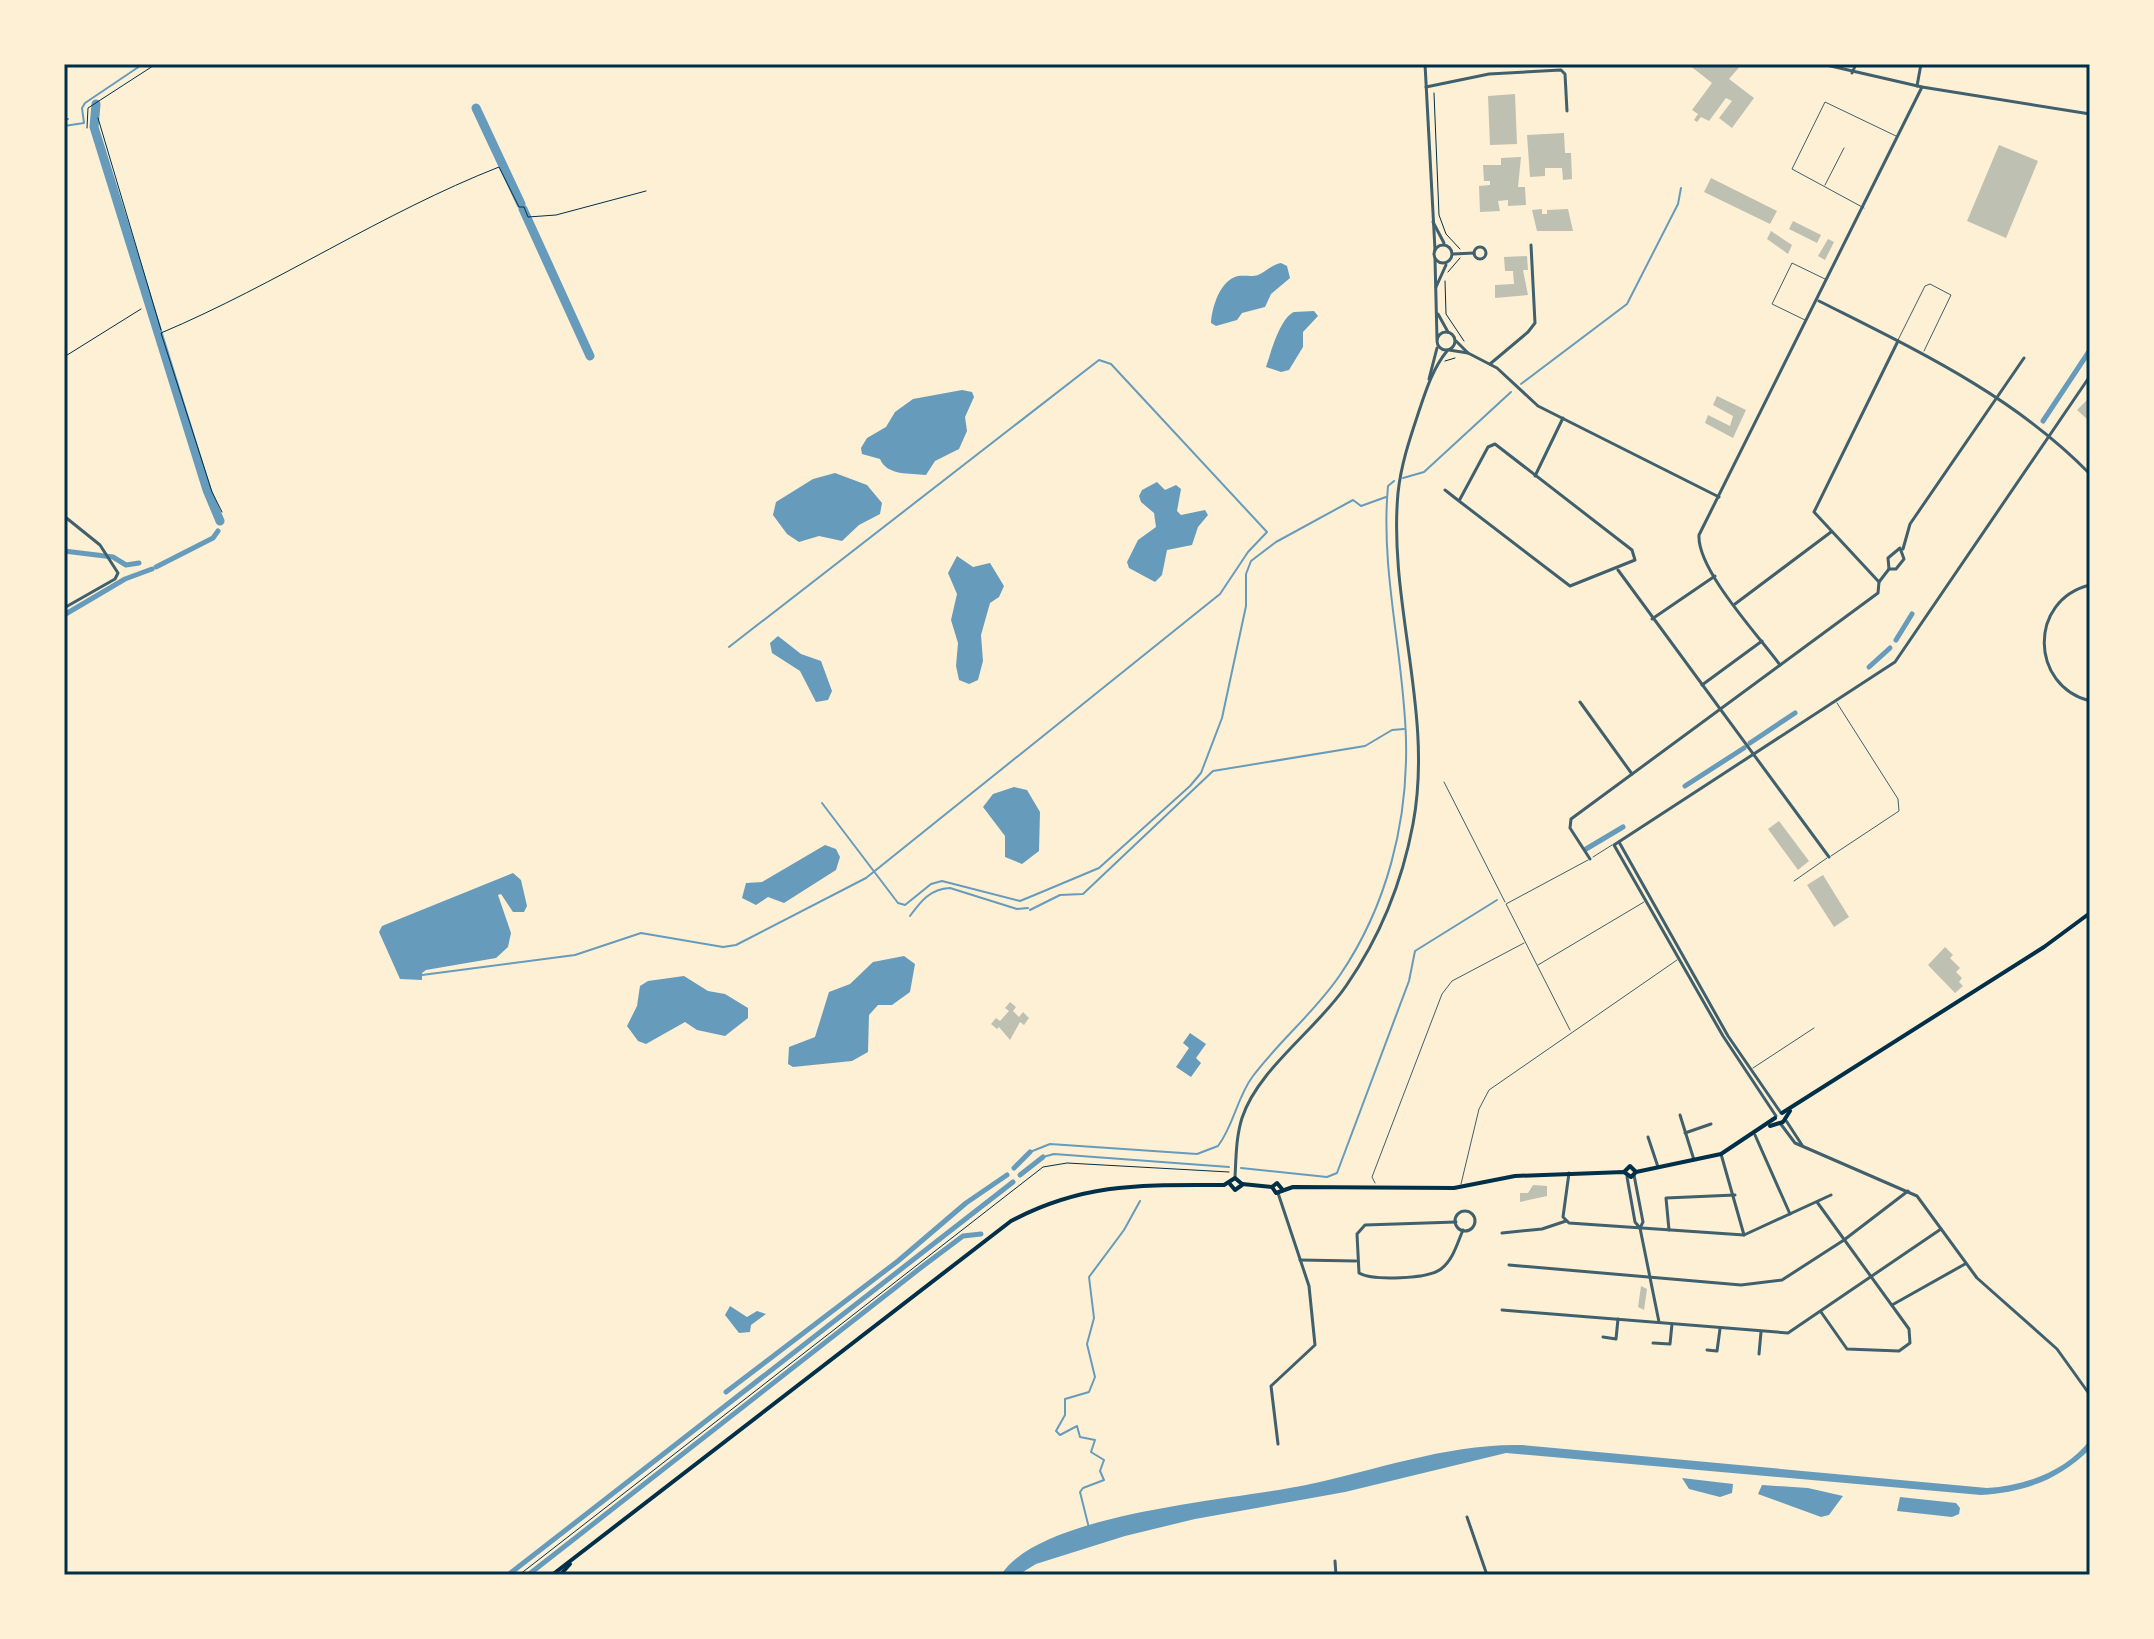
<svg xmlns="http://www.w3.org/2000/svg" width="2154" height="1639" viewBox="0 0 2154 1639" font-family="Roboto,sans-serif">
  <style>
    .water { fill: #669bbc }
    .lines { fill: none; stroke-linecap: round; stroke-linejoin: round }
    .stream { stroke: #669bbc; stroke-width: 2 }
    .canal { stroke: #669bbc; stroke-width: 5 }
    .river { stroke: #669bbc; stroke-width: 9 }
    .building { fill: #bec0b2 }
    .path { stroke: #003049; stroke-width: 1 }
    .service { stroke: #3f606c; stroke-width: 1 }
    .minor { stroke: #3f606c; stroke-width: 3 }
    .tertiary { stroke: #3f606c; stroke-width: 3 }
    .secondary { stroke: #003049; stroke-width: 4 }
    .neatline { fill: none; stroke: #003049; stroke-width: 3 }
  </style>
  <rect width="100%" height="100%" fill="#fdf0d5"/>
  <!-- water -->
  <g class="water">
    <path d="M1281 263 1287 266 1290 278 1271 294 1265 307 1242 313 1237 320 1216 326 1211 323C1212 307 1220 280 1238 276 1245 275 1252 277 1258 275 1267 271 1271 265 1281 263Z"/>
    <path d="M1294 312 1314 311 1318 316 1303 332V347L1289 370 1281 372 1266 367C1271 352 1280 318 1294 312Z"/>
    <path d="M962 390 972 392 974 397 965 417 967 431 959 449 935 461 926 475C910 473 887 476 880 459L862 454 861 448 867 438 886 427 895 412 913 399Z"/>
    <polygon points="835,473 867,485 882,503 880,514 859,525 842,541 819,536 799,542 787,534 773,515 776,502 813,479"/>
    <polygon points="1157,482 1165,490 1176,485 1181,489 1177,511 1181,515 1205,510 1208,515 1198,527 1192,545 1167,550 1162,575 1155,582 1129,568 1127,562 1138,540 1156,527 1154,513 1141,502 1139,496 1142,490"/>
    <polygon points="957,556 973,567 990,563 1004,586 999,597 990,603 981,635 983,661 978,680 969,684 959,680 956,666 958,643 951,620 957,594 948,573"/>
    <polygon points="778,636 801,654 821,661 832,691 828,700 816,702 800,671 772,653 770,643"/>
    <polygon points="1014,787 1027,790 1040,812 1039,851 1022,864 1005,857 1005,836 983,807 993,794"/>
    <polygon points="825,845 836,849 840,857 836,870 784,903 768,897 756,905 742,898 746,883 762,882"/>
    <polygon points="513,873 521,880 527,906 524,912 513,912 501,894 498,895 511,933 508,947 496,958 426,970 422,973 422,980 400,979 379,932 382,926"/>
    <polygon points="904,956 915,964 910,992 892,1005 878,1005 869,1015 868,1052 852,1061 793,1067 788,1064 789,1047 815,1037 829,992 850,984 873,962"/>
    <polygon points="684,976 708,991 725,994 748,1008 748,1018 725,1036 697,1030 685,1022 646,1044 638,1041 627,1026 637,1006 640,986 648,981"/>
    <polygon points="1190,1033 1206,1044 1196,1058 1201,1063 1191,1077 1176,1067 1189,1048 1183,1043"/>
    <polygon points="730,1306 747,1317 757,1311 766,1314 751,1325 750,1332 739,1333 725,1315"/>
    <path d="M2090 1440V1449C2059 1480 2025 1492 1981 1495L1506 1453 1345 1492 1195 1519 1125 1536 1036 1564 1018 1575H1001C1041 1512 1235 1500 1306 1485 1376 1470 1450 1443 1522 1445L1987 1488C2025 1486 2066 1471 2090 1440Z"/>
    <polygon points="1682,1478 1733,1484 1732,1493 1720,1497 1689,1489"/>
    <polygon points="1762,1485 1808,1488 1843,1496 1829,1515 1821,1517 1758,1494"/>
    <polygon points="1900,1497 1956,1503 1960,1508 1959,1514 1952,1517 1897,1511"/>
  </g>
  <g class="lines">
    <!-- stream -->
    <g class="stream">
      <polyline points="64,119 68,119"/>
      <polyline points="64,126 84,123 82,108 85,103 143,64"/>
      <polyline points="1521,384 1627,304 1678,204 1681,188"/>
      <polyline points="1403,478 1424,472 1511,392"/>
      <polyline points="822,803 898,903 905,905 931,884 942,881 1020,901 1037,894 1099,868 1190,786 1201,773 1222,718 1246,606 1246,574 1251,561 1276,542 1353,500 1361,506 1386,497"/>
      <polyline points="1030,910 1060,895 1083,894 1213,771 1365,746 1392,730 1404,729"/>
      <path d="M910 916C921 901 930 889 950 888L1017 909 1028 908"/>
      <polyline points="422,975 575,955 641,933 723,947 736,945 866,878 1220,594 1248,552 1267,532 1111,364 1099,360 729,647"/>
      <path d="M1030 1152 1050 1144 1197 1154 1218 1146C1234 1125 1237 1097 1253 1076 1280 1040 1315 1012 1340 975 1387 906 1408 822 1406 740 1404 655 1380 571 1388 486L1394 481"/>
      <polyline points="1043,1157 1054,1154 1229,1167"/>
      <polyline points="1241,1168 1327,1177 1337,1173 1409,981 1415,951 1497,900"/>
      <polyline points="1089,1528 1080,1492 1083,1488 1104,1480 1100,1471 1104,1460 1091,1452 1095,1440 1080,1437 1077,1426 1060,1435 1056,1431 1065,1415 1065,1399 1089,1392 1095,1377 1087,1344 1094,1318 1089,1277 1124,1230 1140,1201"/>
    </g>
    <!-- canal -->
    <g class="canal">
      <polyline points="2043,421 2090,350"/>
      <polyline points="64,551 113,557 126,565 139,563"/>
      <polyline points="156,567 213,538 218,531"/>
      <polyline points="64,615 125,579 152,569"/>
      <polyline points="1896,640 1912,614"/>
      <polyline points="1869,667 1890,648"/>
      <polyline points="1750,743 1795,713"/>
      <polyline points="1685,786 1744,748"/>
      <polyline points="1586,849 1623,827"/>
      <polyline points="1014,1168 1030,1152"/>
      <polyline points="1020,1175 1043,1157"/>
      <polyline points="726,1392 898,1261 966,1203 1007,1175"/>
      <polyline points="508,1575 1013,1182"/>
      <polyline points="528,1575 923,1266 963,1236 981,1234"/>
    </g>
    <!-- river -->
    <g class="river">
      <polyline points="96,104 94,127 207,490 220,521"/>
      <polyline points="476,108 521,204"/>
      <polyline points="523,209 590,356"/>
    </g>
  </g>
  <!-- building -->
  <g class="building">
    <polygon points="1688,64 1742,64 1729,79 1754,98 1732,128 1719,118 1732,101 1726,98 1709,121 1701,117 1697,122 1694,120 1698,114 1692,110 1712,83"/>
    <polygon points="1515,94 1517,144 1490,145 1488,96"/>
    <polygon points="1564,133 1565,153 1571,153 1572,179 1563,180 1562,168 1545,168 1545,176 1530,177 1527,135"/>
    <polygon points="1999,145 2038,161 2006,238 1967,221"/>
    <polygon points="1521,157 1518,187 1525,187 1526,205 1508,206 1508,200 1498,201 1500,211 1480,212 1479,186 1490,185 1490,181 1484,181 1483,165 1501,165 1501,158"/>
    <polygon points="1711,178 1777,211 1770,224 1704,192"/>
    <polygon points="1542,209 1542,214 1547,214 1547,210 1568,209 1573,231 1537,231 1532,210"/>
    <polygon points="1793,221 1821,235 1817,243 1789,229"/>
    <polygon points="1771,231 1792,245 1788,254 1767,239"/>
    <polygon points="1828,239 1834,242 1825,260 1818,256"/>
    <polygon points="1527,256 1528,270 1523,270 1528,295 1495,298 1495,285 1514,284 1513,271 1505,271 1504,257"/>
    <polygon points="1717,396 1746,410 1733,438 1705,423 1708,415 1730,426 1733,416 1713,405"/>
    <polygon points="2088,399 2090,418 2088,420 2077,410"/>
    <polygon points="1779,821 1809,861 1798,870 1768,829"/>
    <polygon points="1823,875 1849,917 1834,927 1807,885"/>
    <polygon points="1945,947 1953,955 1950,958 1960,968 1956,972 1962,978 1959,982 1963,986 1955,993 1928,965"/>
    <polygon points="1010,1002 1016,1007 1013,1011 1019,1017 1023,1012 1029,1018 1024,1025 1020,1022 1010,1040 999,1027 997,1029 991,1024 996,1018 1000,1021 1009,1011 1005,1008"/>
    <polygon points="1533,1185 1547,1186 1547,1196 1520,1202 1520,1193 1528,1193"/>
    <polygon points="1641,1286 1647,1289 1644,1310 1638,1307"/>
  </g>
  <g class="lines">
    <!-- path -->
    <g class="path">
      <polyline points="1434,93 1439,215 1446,234 1460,249"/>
      <polyline points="98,118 161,330"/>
      <polyline points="87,128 88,108 156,64"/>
      <polyline points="1448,272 1460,258"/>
      <polyline points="1445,281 1446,314 1464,341"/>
      <polyline points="64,357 141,309"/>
      <polyline points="1445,361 1455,358"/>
      <path d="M222 512 212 492 161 333C277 284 382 213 499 167L519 207H524L528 217 556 215 646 191"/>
      <polyline points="519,1575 1043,1167 1067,1163 1229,1172"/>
    </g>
    <!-- service -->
    <g class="service">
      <polyline points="1825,185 1844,148"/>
      <polyline points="1864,208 1792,169 1825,102 1896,136"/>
      <polyline points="1805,320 1772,304 1792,263 1825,279"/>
      <polyline points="1898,340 1925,286 1930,284 1951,295 1924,351"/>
      <polyline points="1444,782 1505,902"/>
      <polyline points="1831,856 1899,811 1898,799 1837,703"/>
      <polyline points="1593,857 1612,845"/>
      <polyline points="1794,881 1827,858"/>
      <polyline points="1538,965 1644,902"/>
      <polyline points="1570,1030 1506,904 1588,860"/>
      <polyline points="1753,1068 1814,1028"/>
      <polyline points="1375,1183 1372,1177 1442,994 1452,981 1524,943"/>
      <polyline points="1461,1184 1479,1109 1489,1090 1677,960"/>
    </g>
    <!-- minor -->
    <g class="minor">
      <polyline points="1425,64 1435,250"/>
      <polyline points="1852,73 1856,64"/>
      <polyline points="1917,86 1921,64"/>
      <polyline points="1426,87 1489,74 1561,70 1565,74 1567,111"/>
      <polyline points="1433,222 1444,243"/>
      <circle cx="1443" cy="254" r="9"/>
      <circle cx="1480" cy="253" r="6"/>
      <polyline points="1453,254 1474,253"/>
      <polyline points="1435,259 1437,339"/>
      <polyline points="1436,287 1446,265"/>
      <path d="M1819 301C1916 350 2013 395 2090 474"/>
      <polyline points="1438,314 1448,332"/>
      <circle cx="1446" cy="341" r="9"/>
      <polyline points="1456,341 1468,353"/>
      <polyline points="1449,350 1468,353 1497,368 1538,406 1719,497"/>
      <polyline points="1490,364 1528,332 1535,323 1531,245"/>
      <polyline points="1429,379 1437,348"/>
      <polyline points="1535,476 1563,418"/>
      <polyline points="1445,490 1459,501 1570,586 1635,560 1632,550 1495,444 1488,447 1459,501"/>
      <polygon points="1900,548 1904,559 1896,569 1889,569 1888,558"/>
      <polyline points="1903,549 1910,524 2024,358"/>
      <polyline points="1618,570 1829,857"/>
      <polyline points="1879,582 1889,569"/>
      <path d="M2090 585C2028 600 2030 686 2090 701"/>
      <polyline points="1735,604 1831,532"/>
      <polyline points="1652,619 1715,576"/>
      <path d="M1780 665C1759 636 1697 570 1699 535L1922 87"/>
      <polyline points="1702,685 1762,641"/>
      <polyline points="1580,702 1632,774"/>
      <polyline points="1619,842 1728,1036 1781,1113"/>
      <polyline points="1590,859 1570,828 1571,819 1878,593 1879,582 1814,512 1898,341"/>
      <polyline points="1680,1115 1694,1160"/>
      <polyline points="1776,1116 1723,1036 1614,845 1895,662 2090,376"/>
      <polyline points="1785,1119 1802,1145"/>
      <polyline points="1780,1123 1795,1143 1917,1196 1977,1278 2057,1349 2090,1395"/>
      <polyline points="1685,1133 1711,1124"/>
      <polyline points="1755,1135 1790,1214"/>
      <polyline points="1648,1137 1658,1167"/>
      <polyline points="1721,1154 1744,1235"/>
      <polyline points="1569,1173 1563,1217 1569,1223 1744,1235 1831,1195"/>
      <polyline points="1627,1177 1635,1222 1640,1228 1643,1222 1634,1175"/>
      <path d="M1235 1178C1236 1158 1236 1137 1242 1118 1258 1069 1317 1029 1346 986 1380 937 1402 883 1413 824 1434 713 1388 603 1398 493 1401 464 1410 438 1419 411 1426 390 1433 368 1447 351"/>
      <polyline points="1278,1193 1309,1286 1315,1345 1271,1386 1278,1444"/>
      <polyline points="1817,1202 1909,1329 1910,1343 1899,1351 1847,1349 1821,1312"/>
      <circle cx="1465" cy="1221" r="10"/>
      <path d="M1456 1222 1365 1225 1357 1234 1359 1273C1373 1281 1428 1279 1441 1269 1453 1260 1457 1244 1463 1230"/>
      <polyline points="1640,1228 1659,1322"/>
      <polyline points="1669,1230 1666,1198 1735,1195"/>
      <polyline points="1502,1233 1542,1229 1566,1221"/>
      <polyline points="1300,1260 1356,1261"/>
      <polyline points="1509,1265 1741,1285 1782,1280 1844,1240 1908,1191"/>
      <polyline points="1892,1305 1965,1264"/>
      <polyline points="1502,1310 1788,1333 1941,1229"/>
      <polyline points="1603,1337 1616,1339 1618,1319"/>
      <polyline points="1653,1343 1670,1344 1672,1324"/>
      <polyline points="1707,1350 1717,1351 1720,1329"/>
      <polyline points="1759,1354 1761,1332"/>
      <polyline points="1467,1517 1487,1575"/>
      <polyline points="1335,1561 1336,1575"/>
    </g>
    <!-- tertiary -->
    <g class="tertiary">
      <polyline points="1822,64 1922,87 2090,114"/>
      <polyline points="64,516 100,545 118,573 115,579 64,608"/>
    </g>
    <!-- secondary -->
    <g class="secondary">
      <polyline points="1782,1113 2044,947 2090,913"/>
      <polyline points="1770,1126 1783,1122 1790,1111"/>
      <polyline points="1624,1172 1630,1166 1636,1172"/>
      <polyline points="1230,1184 1235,1190 1242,1185"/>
      <polyline points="1242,1184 1272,1187 1277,1183 1282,1189"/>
      <polyline points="1272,1187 1276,1193 1293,1187 1454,1188 1515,1176 1624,1172 1631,1177 1636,1172 1721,1154 1775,1118"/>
      <path d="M552 1575 1011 1221C1085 1182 1143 1185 1224 1185L1235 1178 1242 1184"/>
      <polyline points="560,1575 570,1564"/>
    </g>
  </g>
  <!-- border -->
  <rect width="2154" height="1639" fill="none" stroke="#fdf0d5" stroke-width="132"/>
  <rect x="66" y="66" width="2022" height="1507" class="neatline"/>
</svg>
